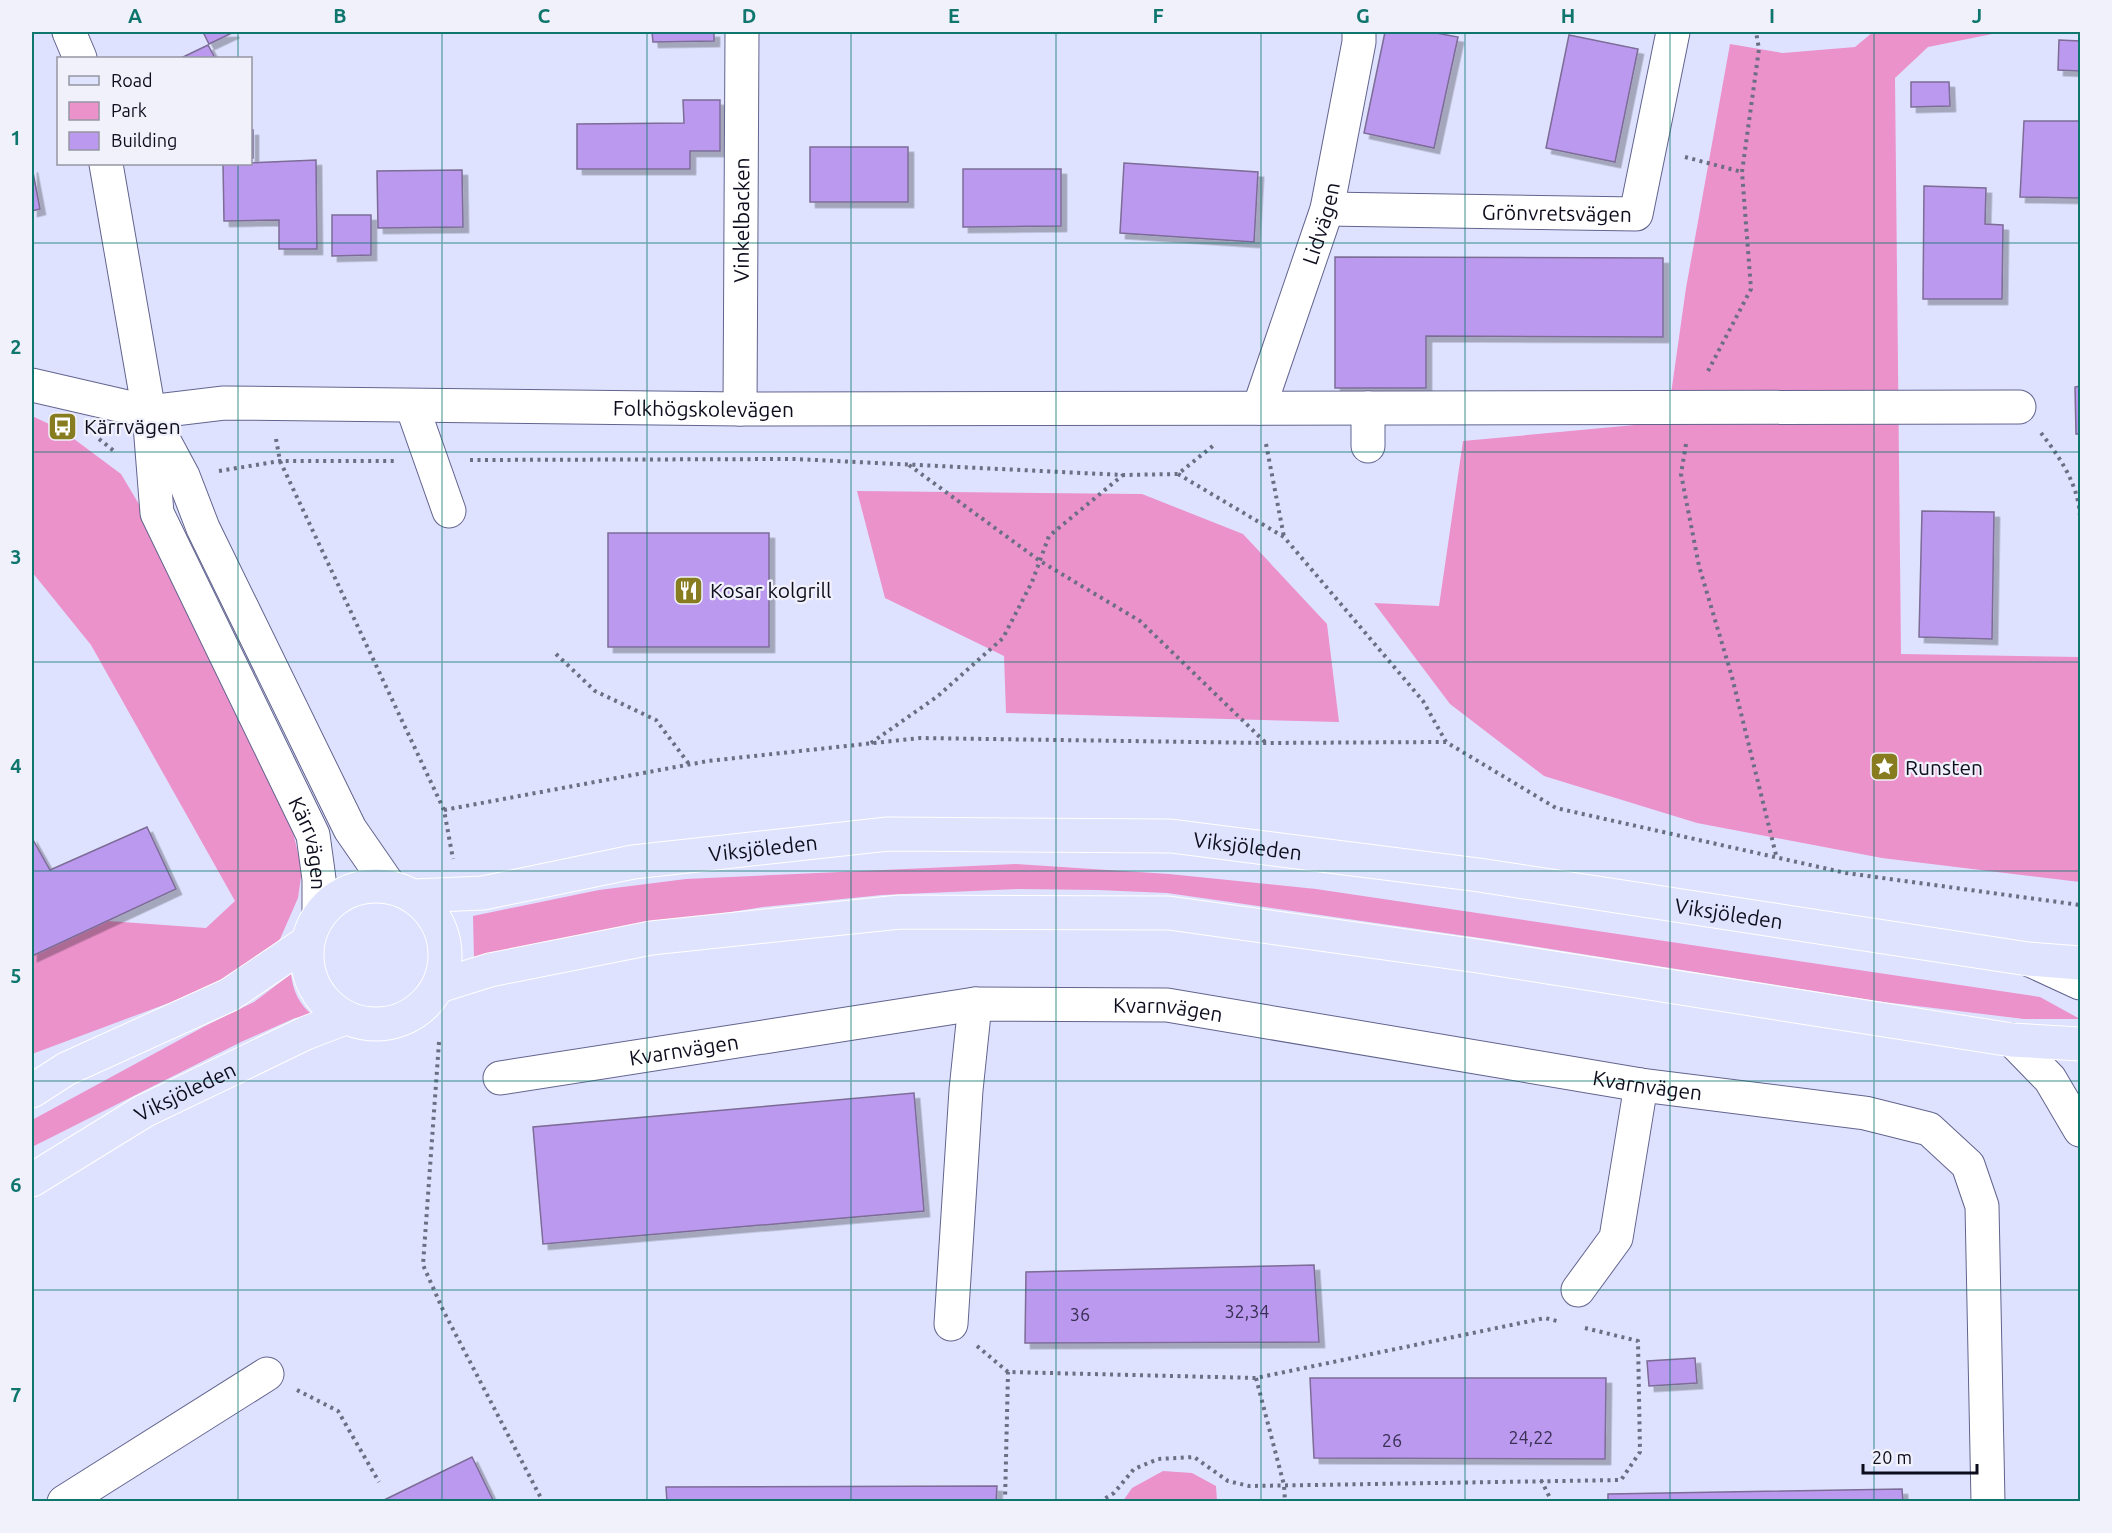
<svg xmlns="http://www.w3.org/2000/svg" width="2112" height="1533" viewBox="0 0 2112 1533" font-family="Ubuntu,sans-serif">
  <style>
    .green { fill: #eb92cb }
    .building { fill: #bb99ef; stroke: #7c6c96; stroke-width: 1.5; filter: url(#shadow) }
    .lines { fill: none; stroke-linecap: round; stroke-linejoin: round }
    .minor-casing { stroke: #62648e; stroke-width: 35 }
    .major-casing { stroke: #fff; stroke-width: 35 }
    .path { stroke: #6c6e83; stroke-width: 4; stroke-dasharray: 3 4.5; stroke-linecap: butt }
    .minor { stroke: #fff; stroke-width: 33 }
    .major { stroke: #e0e3fd; stroke-width: 33 }
    .grid { fill: none; stroke: #0f766e; stroke-width: 1.5; stroke-opacity: 0.55 }
    .labels { text-anchor: middle; dominant-baseline: central; stroke-width: 4.5; stroke-linejoin: round; paint-order: stroke }
    .number-label { font-size: 18px; fill: #383052 }
    .street-label { font-size: 21px; fill: #0d0d1d; stroke: #f0f1fb }
    .poi-label { font-size: 21px; fill: #0d0d1d; stroke: #f0f1fb; text-anchor: start }
    .neatline { fill: none; stroke: #0f766e; stroke-width: 2 }
    .grid-label { font-size: 20px; text-anchor: middle; font-weight: bold; fill: #0f766e }
  </style>
  <defs>
    <filter id="shadow"><feDropShadow dx="5.5" dy="5.5" stdDeviation="0" flood-color="#0004"/></filter>
  </defs>
  <rect width="100%" height="100%" fill="#dfe2ff"/>
  <!-- green -->
  <g class="green">
    <polygon points="1873,32 2002,32 1928,47 1895,78 1901,654 2079,657 2080,549 2080,882 1882,858 1697,823 1544,776 1450,704 1374,603 1439,606 1463,441 1667,422 1686,288 1730,44 1783,53 1855,47"/>
    <polygon points="32,416 62,430 121,474 152,526 292,828 302,870 298,898 280,939 244,975 32,1054 32,956 108,921 206,928 235,901 91,645 32,572"/>
    <polygon points="857,491 1142,494 1243,534 1327,624 1339,722 1006,713 1004,656 885,598"/>
    <polygon points="1016,864 1169,874 1316,889 2040,997 2080,1019 2024,1019 1884,1002 1494,940 1167,893 1098,890 1019,889 882,895 763,907 542,942 474,959 473,916 599,890 686,879"/>
    <path d="M291 974C293 991 299 1005 314 1016L295 1018 241 1042 32 1147V1120L205 1026 254 1002Z"/>
    <polygon points="1163,1471 1192,1473 1216,1486 1217,1501 1123,1501 1132,1488"/>
  </g>
  <!-- building -->
  <g class="building">
    <polygon points="203,32 234,32 209,44"/>
    <polygon points="652,32 714,32 714,41 653,42"/>
    <polygon points="1385,32 1431,32 1458,37 1434,148 1364,133"/>
    <polygon points="1569,35 1638,49 1615,162 1546,148"/>
    <polygon points="2059,40 2080,41 2080,71 2058,70"/>
    <polygon points="208,45 215,58 181,58"/>
    <polygon points="1911,82 1949,82 1950,106 1911,107"/>
    <polygon points="683,100 720,100 720,151 690,151 690,169 577,169 577,124 684,123"/>
    <polygon points="2024,121 2080,121 2080,198 2020,197"/>
    <rect x="250" y="130" width="3" height="28"/>
    <rect x="810" y="147" width="98" height="55"/>
    <polygon points="316,160 317,249 279,249 279,220 224,221 223,164"/>
    <polygon points="1124,163 1258,172 1254,242 1120,233"/>
    <polygon points="32,167 40,209 32,211"/>
    <polygon points="963,169 1061,169 1061,226 963,227"/>
    <polygon points="462,170 463,227 378,228 377,171"/>
    <polygon points="1924,186 1986,188 1985,224 2003,225 2002,299 1923,299"/>
    <polygon points="332,215 371,215 371,255 332,256"/>
    <polygon points="1335,257 1663,258 1663,337 1426,336 1426,388 1335,388"/>
    <polygon points="2080,386 2080,434 2076,434 2075,387"/>
    <polygon points="1922,511 1994,512 1992,639 1919,637"/>
    <rect x="608" y="533" width="161" height="114"/>
    <polygon points="147,827 176,889 32,956 32,838 50,870"/>
    <polygon points="914,1093 924,1211 543,1244 533,1127"/>
    <polygon points="1314,1265 1319,1342 1025,1343 1026,1272"/>
    <polygon points="1695,1358 1697,1383 1649,1386 1647,1361"/>
    <polygon points="1310,1378 1606,1378 1605,1459 1314,1458"/>
    <polygon points="472,1457 494,1502 380,1502"/>
    <polygon points="997,1486 996,1502 667,1502 666,1487"/>
    <polygon points="1902,1489 1903,1502 1608,1502 1608,1494"/>
  </g>
  <g class="lines">
    <defs>
      <g id="minor">
        <polyline points="69,32 80,58"/>
        <path id="s1" d="M106 164 149 412 157 513 313 835 319 879V914"/>
        <path id="s2" d="M1327 209 1636 214 1673 32"/>
        <path id="s3" d="M32 385 149 412 224 403 740 409 2019 407"/>
        <polyline points="412,406 449,511"/>
        <path id="s4" d="M1259 408 1327 209 1359 42V32"/>
        <polyline points="1368,408 1368,446"/>
        <path id="s5" d="M740 409 742 32"/>
        <polyline points="154,422 183,476 203,528 350,829 388,884"/>
        <polyline points="2030,960 2080,983"/>
        <polyline points="2012,1040 2050,1079 2080,1130"/>
        <path id="s6" d="M500 1078 975 1004 1167 1005 1641 1085 1865 1113 1929 1129 1968 1165 1982 1206 1988 1502"/>
        <polyline points="1578,1290 1616,1238 1641,1085"/>
        <polyline points="951,1324 966,1090 975,1004"/>
        <polyline points="64,1502 267,1374"/>
      </g>
      <g id="major">
        <circle cx="376" cy="955" r="69"/>
        <path id="s7" d="M413 896 483 893 633 862 888 834 1171 836 1479 875 2028 959 2080 963"/>
        <polyline points="439,986 490,970 651,938 900,912 1169,913 1471,955 2012,1040 2080,1044"/>
        <polyline points="32,1091 66,1069 229,995 306,943"/>
        <path id="s8" d="M32 1180 144 1111 306 1033 345 1018"/>
      </g>
    </defs>
    <!-- minor casing -->
    <use href="#minor" class="minor-casing"/>
    <!-- major casing -->
    <use href="#major" class="major-casing"/>
    <!-- path -->
    <g class="path">
      <polyline points="1685,157 1742,172"/>
      <polyline points="1708,371 1751,289 1742,172 1759,49 1756,32"/>
      <path d="M2041 433C2060 457 2079 486 2080 517"/>
      <polyline points="99,439 114,451"/>
      <polyline points="276,439 280,461 444,810 453,859"/>
      <polyline points="1266,444 1284,537"/>
      <polyline points="1686,444 1681,474 1699,566 1732,677 1777,859"/>
      <polyline points="470,460 795,459 1123,475 1178,474 1214,445"/>
      <polyline points="909,465 1040,561 1140,621 1266,743"/>
      <polyline points="219,471 280,461 394,461"/>
      <polyline points="1178,474 1284,537 1423,701 1446,742 1556,808 1846,873 2080,905"/>
      <polyline points="556,654 595,691 656,720 689,764"/>
      <polyline points="871,743 938,696 1003,638 1032,582 1049,536 1123,475"/>
      <polyline points="444,810 708,761 920,738 1266,743 1446,742"/>
      <polyline points="439,1042 423,1265 443,1310 543,1502"/>
      <polyline points="977,1346 1008,1372 1256,1378 1545,1318 1557,1321"/>
      <polyline points="1256,1378 1284,1485 1285,1502"/>
      <polyline points="297,1390 338,1411 379,1482"/>
      <polyline points="1541,1480 1552,1502"/>
      <polyline points="1005,1502 1008,1372"/>
      <polyline points="1099,1502 1114,1493 1134,1469 1158,1459 1194,1457 1228,1481 1249,1486 1621,1480 1640,1452 1638,1341 1581,1327"/>
    </g>
    <!-- minor -->
    <use href="#minor" class="minor"/>
    <!-- major -->
    <use href="#major" class="major"/>
  </g>
  <!-- grid -->
  <path class="grid" d="M238 32V58M442 32V1502M647 32V1502M851 32V1502M1056 32V1502M1261 32V1502M1465 32V1502M1670 32V1502M1874 32V1502M238 164V1502M32 243H2080M32 452H2080M32 662H2080M32 871H2080M32 1081H2080M32 1290H2080"/>
  <!-- icons -->
  <defs>
    <symbol id="bus-square" viewBox="-11 -11 22 22"><rect x="-9" y="-9" width="18" height="18" rx="4" fill="#887c21" stroke="#f0f1fb"/><path d="M-5-6H5V4H4V6H2V4H-2V6H-4V4H-5ZM-3.5-4V0h7V-4ZM-3.5 1.2v1.5H-2V1.2ZM2 1.2v1.5H3.5V1.2Z" fill="#fff"/></symbol>
    <symbol id="restaurant-square" viewBox="-11 -11 22 22"><rect x="-9" y="-9" width="18" height="18" rx="4" fill="#887c21" stroke="#f0f1fb"/><path d="M-5-6h1v4h1v-4h1v4h1v-4h1v5L-1.5 .5V6h-2V.5L-5-1ZM5-6V6H3V1.5H1.5Q1.5-4 5-6Z" fill="#fff"/></symbol>
    <symbol id="sight-square" viewBox="-11 -11 22 22"><rect x="-9" y="-9" width="18" height="18" rx="4" fill="#887c21" stroke="#f0f1fb"/><path d="M0-6L1.8-2.2L6-1.7L2.9 1.2L3.7 5.4L0 3.3L-3.7 5.4L-2.9 1.2L-6-1.7L-1.8-2.2Z" fill="#fff"/></symbol>
  </defs>
  <g fill-rule="evenodd">
    <use href="#bus-square" x="46" y="410" width="33" height="33"/>
    <use href="#restaurant-square" x="672" y="574" width="33" height="33"/>
    <use href="#sight-square" x="1868" y="750" width="33" height="33"/>
  </g>
  <g class="labels">
    <!-- number labels -->
    <g class="number-label">
      <text x="1247" y="1311">32,34</text>
      <text x="1080" y="1314">36</text>
      <text x="1531" y="1437">24,22</text>
      <text x="1392" y="1440">26</text>
    </g>
    <!-- street labels -->
    <g class="street-label">
      <text stroke="none"><textPath href="#s2" startOffset="230">Grönvretsvägen</textPath></text>
      <text stroke="none"><textPath href="#s5" startOffset="189">Vinkelbacken</textPath></text>
      <text stroke="none"><textPath href="#s4" startOffset="195">Lidvägen</textPath></text>
      <text stroke="none"><textPath href="#s3" startOffset="675">Folkhögskolevägen</textPath></text>
      <text stroke="none"><textPath href="#s1" startOffset="718">Kärrvägen</textPath></text>
      <text stroke="none"><textPath href="#s7" startOffset="840">Viksjöleden</textPath></text>
      <text stroke="none"><textPath href="#s7" startOffset="354">Viksjöleden</textPath></text>
      <text stroke="none"><textPath href="#s7" startOffset="1326">Viksjöleden</textPath></text>
      <text stroke="none"><textPath href="#s6" startOffset="674">Kvarnvägen</textPath></text>
      <text stroke="none"><textPath href="#s6" startOffset="186">Kvarnvägen</textPath></text>
      <text stroke="none"><textPath href="#s6" startOffset="1160">Kvarnvägen</textPath></text>
      <text stroke="none"><textPath href="#s8" startOffset="177">Viksjöleden</textPath></text>
    </g>
    <!-- poi labels -->
    <g class="poi-label">
      <text x="84" y="426">Kärrvägen</text>
      <text x="710" y="590">Kosar kolgrill</text>
      <text x="1905" y="767">Runsten</text>
    </g>
  </g>
  <!-- border -->
  <rect width="2112" height="1533" fill="none" stroke="#f0f1fb" stroke-width="66"/>
  <!-- legend -->
  <rect x="57" y="57" width="195" height="108" fill="#f0f1fb" stroke="#9596a2" stroke-width="1.5"/>
  <rect x="69" y="76" width="30" height="9" fill="#e0e3fd" stroke="#9596a2" stroke-width="1.5"/>
  <text x="111" y="87" font-size="18" fill="#0d0d1d">Road</text>
  <rect x="69" y="102" width="30" height="18" fill="#eb92cb" stroke="#9596a2" stroke-width="1.5"/>
  <text x="111" y="117" font-size="18" fill="#0d0d1d">Park</text>
  <rect x="69" y="132" width="30" height="18" fill="#bb99ef" stroke="#9596a2" stroke-width="1.5"/>
  <text x="111" y="147" font-size="18" fill="#0d0d1d">Building</text>
  <!-- scale -->
  <path d="M1863 1464v9h114v-9" fill="none" stroke="#0d0d1d" stroke-width="3"/>
  <text x="1872" y="1464" font-size="18" fill="#0d0d1d" stroke="#f0f1fb" stroke-width="4.5" paint-order="stroke">20 m</text>
  <rect x="33" y="33" width="2046" height="1467" class="neatline"/>
  <g class="grid-label">
    <text x="135" y="23">A</text>
    <text x="340" y="23">B</text>
    <text x="544" y="23">C</text>
    <text x="749" y="23">D</text>
    <text x="954" y="23">E</text>
    <text x="1158" y="23">F</text>
    <text x="1363" y="23">G</text>
    <text x="1568" y="23">H</text>
    <text x="1772" y="23">I</text>
    <text x="1977" y="23">J</text>
    <text x="16" y="145">1</text>
    <text x="16" y="354">2</text>
    <text x="16" y="564">3</text>
    <text x="16" y="773">4</text>
    <text x="16" y="983">5</text>
    <text x="16" y="1192">6</text>
    <text x="16" y="1402">7</text>
  </g>
</svg>
